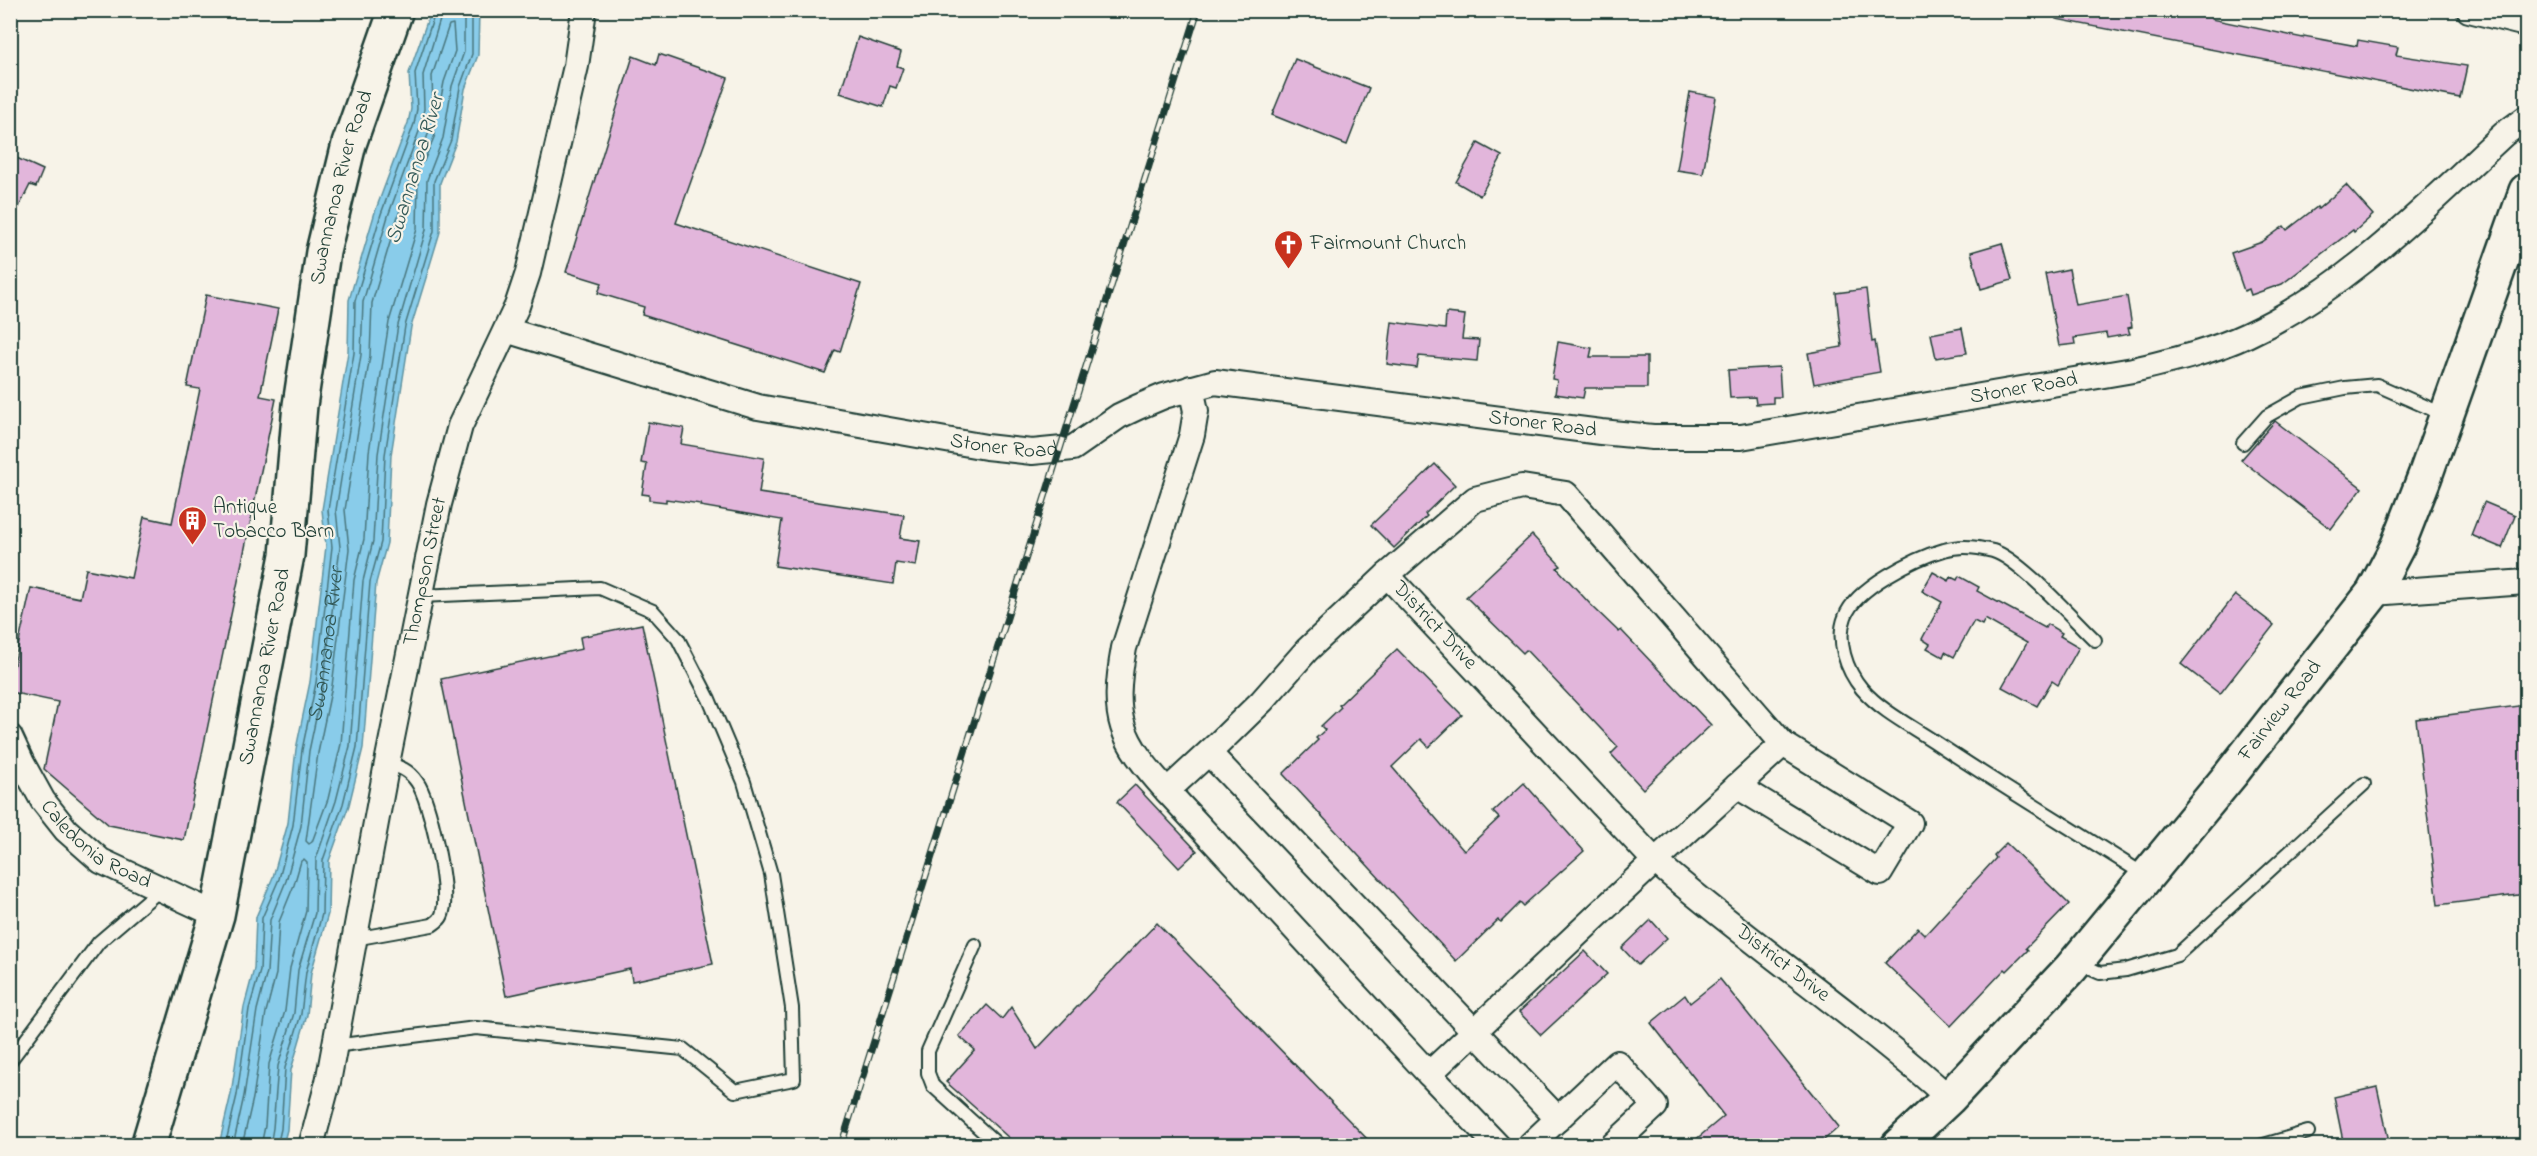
<svg xmlns="http://www.w3.org/2000/svg" width="2537" height="1156" viewBox="0 0 2537 1156" font-family="'Indie Flower',sans-serif">
  <style>
    .water { fill: #89ccea; stroke: #5f93a1; stroke-width: 1.5 }
    .lines { fill: none; stroke-linecap: round; stroke-linejoin: round }
    .shore { stroke: #49767d; stroke-width: 1.5 }
    .building { fill: #e2b6db; stroke: #1f3d34; stroke-width: 1.5 }
    .lane-casing { stroke: #1f3d34; stroke-width: 16 }
    .street-casing { stroke: #1f3d34; stroke-width: 28 }
    .secondary-casing { stroke: #1f3d34; stroke-width: 38 }
    .lane { stroke: #f7f3e8; stroke-width: 12 }
    .street { stroke: #f7f3e8; stroke-width: 24 }
    .secondary { stroke: #f7f3e8; stroke-width: 33 }
    .rail-casing { stroke: #1f3d34; stroke-width: 7 }
    .rail { stroke: #f7f3e8; stroke-width: 4.5; stroke-dasharray: 14; stroke-linecap: butt }
    .labels { text-anchor: middle; dominant-baseline: central; stroke-width: 4.5; stroke-linejoin: round; paint-order: stroke }
    .street-label { font-size: 21px; fill: #1f3d34; stroke: #f7f3e8 }
    .poi-label { font-size: 21px; fill: #1f3d34; stroke: #f7f3e8; text-anchor: start }
    .water-label { font-size: 22px; font-style: italic; fill: #345a58; stroke: #f7f3e8 }
  </style>
  <rect width="100%" height="100%" fill="#f7f3e8"/>
  <filter id="ink" filterUnits="userSpaceOnUse"><feTurbulence type="fractalNoise" baseFrequency=".0167" numOctaves="2"/><feDisplacementMap in="SourceGraphic" scale="12" xChannelSelector="R" yChannelSelector="G"/><feConvolveMatrix kernelMatrix="1 2 1 2 8 2 1 2 1" color-interpolation-filters="sRGB"/></filter>
  <g filter="url(#ink)">
    <!-- water -->
    <polygon class="water" points="431,10 479,11 478,55 465,89 456,142 440,183 440,232 411,327 391,455 387,543 376,583 363,748 349,805 329,861 328,914 311,973 307,1015 291,1070 287,1130 283,1145 219,1145 231,1094 244,1007 254,969 256,917 273,877 288,823 296,749 310,682 326,546 322,510 348,352 349,300 375,212 408,123 411,109 409,73"/>
    <g class="lines">
      <!-- shore -->
      <g class="shore">
        <polygon points="453,24 455,51 444,82 439,108 436,111 433,108 432,76 449,25"/>
        <polygon points="434,127 435,135 424,161 420,163 419,159 430,129"/>
        <polygon points="415,175 418,178 417,229 389,322 369,452 364,539 354,580 341,744 328,799 312,842 309,844 306,841 318,753 332,686 349,549 345,510 370,356 372,303 397,219 412,177"/>
        <polyline points="225,1146 237,1095 249,1009 260,971 262,918 279,879 293,825 302,750 316,683 332,547 328,510 354,353 355,301 381,214 414,124 417,109 415,73 436,10"/>
        <path id="s1" d="M233 1146 244 1096 257 1010 267 972 270 920 286 881 301 826 309 751 323 685 340 547 336 510 361 355 363 302 388 216 421 126 424 109 423 75 443 10"/>
        <polyline points="242,1146 253,1098 266,1012 276,974 279,922 294,885 301,861 304,859 307,862 306,911 290,968 285,1011 269,1064 265,1126 261,1146"/>
        <polyline points="270,1146 273,1128 278,1066 294,1013 298,970 315,913 316,859 336,801 350,746 363,581 373,541 378,454 398,325 426,230 427,180 443,138 452,86 464,52 464,10"/>
        <polyline points="277,1146 281,1129 285,1068 301,1014 306,972 322,914 323,860 343,804 357,747 370,582 381,542 385,455 405,326 434,231 434,181 451,140 460,87 472,54 472,10"/>
      </g>
    </g>
    <!-- building -->
    <g class="building">
      <polygon points="2057,10 2161,10 2193,17 2194,11 2212,14 2211,19 2303,38 2304,36 2357,46 2358,40 2398,47 2396,55 2467,66 2460,98 2056,19"/>
      <polygon points="858,37 901,52 897,66 903,68 896,88 890,86 883,107 840,93"/>
      <polygon points="659,54 728,78 676,223 861,284 840,352 835,350 825,373 642,315 644,307 598,293 602,283 566,272 633,56 656,65"/>
      <polygon points="1295,59 1369,88 1347,145 1272,115"/>
      <polygon points="1690,92 1716,97 1703,174 1677,170"/>
      <polygon points="1478,143 1502,156 1480,196 1456,182"/>
      <polygon points="10,155 43,170 36,187 30,185 10,225"/>
      <polygon points="2346,185 2373,215 2354,232 2353,230 2282,284 2251,295 2249,289 2244,291 2231,253 2262,242 2284,226 2287,230 2317,207 2318,209"/>
      <polygon points="2002,243 2012,280 1981,289 1971,252"/>
      <polygon points="2069,269 2076,305 2127,296 2132,327 2128,328 2130,334 2107,338 2106,333 2074,338 2075,344 2059,346 2045,274"/>
      <polygon points="1866,289 1872,342 1875,341 1880,372 1814,384 1808,353 1842,347 1836,293"/>
      <polygon points="206,295 278,309 260,396 276,399 184,840 109,825 44,769 58,702 10,692 10,683 31,588 80,598 86,569 131,578 144,517 172,523 200,389 187,387"/>
      <polygon points="1446,313 1465,315 1462,339 1479,340 1477,361 1419,356 1417,368 1387,364 1392,322 1445,329"/>
      <polygon points="1962,328 1967,353 1936,358 1931,334"/>
      <polygon points="1558,342 1592,348 1590,357 1647,357 1647,388 1585,388 1583,398 1555,394 1557,380 1552,379"/>
      <polygon points="1779,367 1781,397 1773,397 1773,403 1756,404 1755,397 1730,398 1728,370"/>
      <polygon points="2275,421 2362,488 2331,529 2241,460"/>
      <polygon points="648,422 684,428 681,444 764,458 759,493 904,515 900,538 920,541 916,566 896,563 893,584 775,566 782,520 700,506 701,504 666,499 666,502 649,500 649,495 642,494 647,464 641,463"/>
      <polygon points="1435,464 1455,485 1425,514 1427,516 1394,548 1371,525"/>
      <polygon points="2484,502 2515,515 2502,548 2471,535"/>
      <polygon points="1532,535 1561,566 1557,568 1591,605 1619,632 1621,630 1711,725 1643,789 1611,754 1618,747 1526,650 1523,653 1466,597"/>
      <polygon points="1933,572 1949,581 1951,577 1957,580 1959,576 1979,587 1977,591 2018,613 2045,628 2047,624 2062,633 2060,636 2079,647 2058,685 2052,681 2037,706 2002,687 2027,643 1985,619 1982,625 1974,621 1954,657 1945,652 1943,657 1927,648 1930,644 1922,639 1942,602 1922,591"/>
      <polygon points="2235,595 2274,625 2220,694 2181,664"/>
      <polygon points="642,624 713,964 632,981 630,969 506,996 441,679 582,649 580,637"/>
      <polygon points="1397,649 1462,715 1429,747 1421,739 1392,767 1464,851 1499,818 1493,812 1524,783 1584,851 1523,906 1520,903 1501,922 1498,920 1456,961 1283,774 1318,740 1316,738 1325,730 1321,726 1341,707 1339,705"/>
      <polygon points="2526,705 2526,894 2438,905 2416,719"/>
      <polygon points="1135,785 1197,851 1179,868 1117,802"/>
      <polygon points="2006,843 2069,904 2026,948 2028,950 2007,971 2005,969 1951,1026 1885,963 1918,928 1925,935 1996,858 1994,855"/>
      <polygon points="1651,920 1667,938 1638,965 1622,948"/>
      <polygon points="1157,923 1374,1146 1018,1146 946,1082 975,1050 959,1036 987,1005 1002,1019 1011,1007 1037,1049"/>
      <polygon points="1585,951 1607,974 1541,1035 1519,1012"/>
      <polygon points="1720,979 1839,1127 1817,1146 1688,1146 1724,1116 1651,1023 1685,995 1690,1003"/>
      <polygon points="2377,1087 2390,1146 2344,1146 2334,1097"/>
    </g>
    <g class="lines">
      <defs>
        <g id="lane">
          <polyline points="2243,443 2267,416 2301,397 2345,388 2377,385 2445,415"/>
          <path d="M2095 640C2072 618 2020 559 1993 551 1978 547 1959 545 1944 550 1915 558 1855 588 1845 617 1836 640 1846 670 1862 689 1881 711 1911 726 1935 742 2004 788 2076 831 2146 876"/>
          <path d="M354 939 432 925C438 921 442 918 443 911 449 890 430 800 417 782 409 770 400 767 387 763"/>
          <polyline points="975,945 928,1051 928,1073 933,1086 999,1146"/>
          <polyline points="2077,963 2100,973 2126,970 2177,955 2364,784"/>
          <polyline points="334,1046 476,1028 683,1049 735,1091 794,1079 792,1008 771,874 744,782 709,699 678,639 653,611 600,588 420,596"/>
          <polyline points="10,1061 99,942 161,889"/>
          <polyline points="2260,1146 2308,1132"/>
        </g>
        <g id="street">
          <polyline points="2469,10 2526,24"/>
          <path id="s2" d="M506 330 758 407 986 447 1032 452 1073 448 1119 416 1138 407 1164 396 1215 382 1601 432 1653 437H1741L2133 370C2171 361 2211 352 2247 335 2347 289 2424 208 2504 134L2526 118"/>
          <path d="M1191 388 1196 411 1192 435 1124 648C1111 719 1120 739 1167 791L1429 1074 1655 861 1783 744 1566 494 1522 487 1475 499 1387 575"/>
          <polyline points="2373,593 2526,582"/>
          <path id="s3" d="M10 737 22 763 43 801 66 830 101 861 217 915"/>
          <polyline points="1209,753 1558,1119"/>
          <polyline points="1737,786 1880,873 1910,823 1783,744"/>
          <path id="s4" d="M1167 791 1219 743 1262 701 1307 650 1387 575 1655 861C1750 944 1856 1014 1949 1098"/>
          <polyline points="1429,1074 1498,1146"/>
          <path id="s5" d="M311 1146 328 1082 387 763 439 504 460 426 517 306 528 273 576 66 584 10"/>
          <polyline points="1529,1146 1617,1063 1655,1106 1612,1146"/>
        </g>
        <g id="secondary">
          <path id="s6" d="M148 1146 217 915 287 555 300 405 323 252 349 144 396 10"/>
          <path id="s7" d="M1898 1146 1949 1098 2071 968 2231 774 2373 593 2398 545 2425 476 2526 191"/>
        </g>
      </defs>
      <!-- lane casing -->
      <use href="#lane" class="lane-casing"/>
      <!-- street casing -->
      <use href="#street" class="street-casing"/>
      <!-- secondary casing -->
      <use href="#secondary" class="secondary-casing"/>
      <!-- lane -->
      <use href="#lane" class="lane"/>
      <!-- street -->
      <use href="#street" class="street"/>
      <!-- secondary -->
      <use href="#secondary" class="secondary"/>
      <defs>
        <polyline id="rail" points="841,1146 1198,10"/>
      </defs>
      <!-- rail casing -->
      <use href="#rail" class="rail-casing"/>
      <!-- rail -->
      <use href="#rail" class="rail"/>
    </g>
  </g>
  <!-- icons -->
  <defs>
    <symbol id="church-pin" viewBox="-11 -11 22 30"><path d="M0 17L-7.5 6A9.5 9.5 0 1 1 7.5 6Z" fill="#c8321e" stroke="#f7f3e8"/><path d="M-1.2-6h2.4v3.5h3.3v2.4h-3.3V6h-2.4V-.1h-3.3v-2.4h3.3Z" fill="#fff"/></symbol>
    <symbol id="building-pin" viewBox="-11 -11 22 30"><path d="M0 17L-7.5 6A9.5 9.5 0 1 1 7.5 6Z" fill="#c8321e" stroke="#f7f3e8"/><path d="M-4-6H4V6H1V3H-1V6H-4ZM-2.5-4.3h1.7v1.8h-1.7ZM.8-4.3h1.7v1.8H.8ZM-2.5-1h1.7V.8h-1.7ZM.8-1h1.7V.8H.8Z" fill="#fff"/></symbol>
  </defs>
  <g fill-rule="evenodd">
    <use href="#church-pin" x="1272" y="228" width="33" height="45"/>
    <use href="#building-pin" x="176" y="504" width="33" height="45"/>
  </g>
  <g class="labels">
    <!-- street labels -->
    <g class="street-label">
      <text stroke="none"><textPath href="#s6" startOffset="980">Swannanoa River Road</textPath></text>
      <text stroke="none"><textPath href="#s2" startOffset="1557">Stoner Road</textPath></text>
      <text stroke="none"><textPath href="#s2" startOffset="1071">Stoner Road</textPath></text>
      <text stroke="none"><textPath href="#s2" startOffset="513">Stoner Road</textPath></text>
      <text stroke="none"><textPath href="#s5" startOffset="586">Thompson Street</textPath></text>
      <text stroke="none"><textPath href="#s4" startOffset="378">District Drive</textPath></text>
      <text stroke="none"><textPath href="#s6" startOffset="494">Swannanoa River Road</textPath></text>
      <text stroke="none"><textPath href="#s7" startOffset="580">Fairview Road</textPath></text>
      <text stroke="none"><textPath href="#s3" startOffset="142">Caledonia Road</textPath></text>
      <text stroke="none"><textPath href="#s4" startOffset="864">District Drive</textPath></text>
    </g>
    <!-- poi labels -->
    <g class="poi-label">
      <text x="1310" y="244">Fairmount Church</text>
      <text x="213" y="508">Antique<tspan x="213" dy="24">Tobacco Barn</tspan></text>
    </g>
    <!-- water labels -->
    <g class="water-label">
      <text transform="translate(416 169) rotate(-73)">Swannanoa River</text>
      <text stroke="none"><textPath href="#s1" startOffset="512">Swannanoa River</textPath></text>
    </g>
  </g>
  <!-- margin -->
  <rect width="2537" height="1156" fill="none" stroke="#f7f3e8" stroke-width="36"/>
  <rect x="18" y="18" width="2501" height="1120" fill="none" stroke="#1f3d34" stroke-width="2" filter="url(#ink)"/>
</svg>
